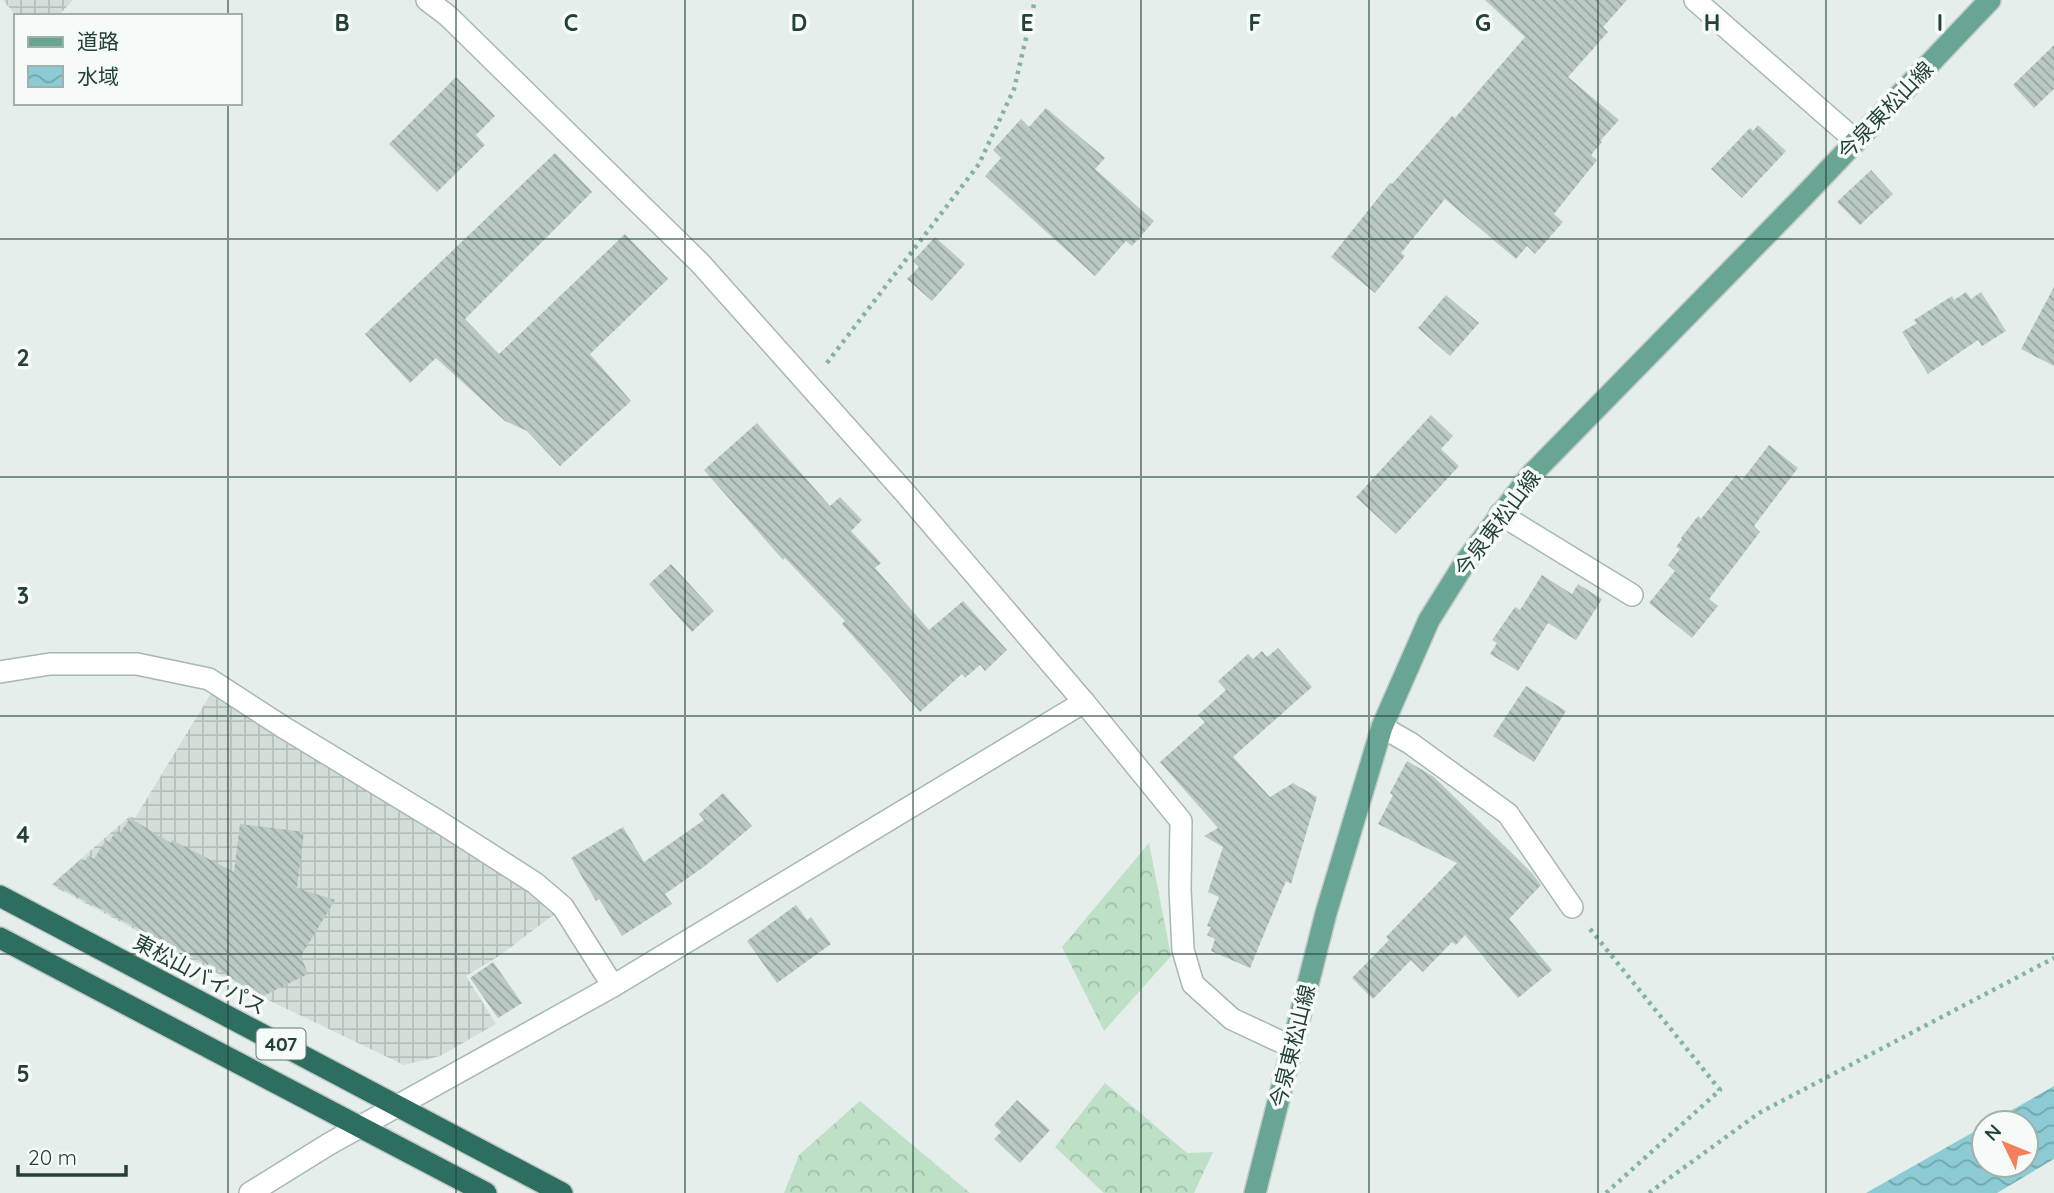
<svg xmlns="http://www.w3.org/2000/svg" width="2054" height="1193" viewBox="0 0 2054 1193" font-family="Quicksand,'Noto Sans JP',sans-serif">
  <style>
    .industrial { fill: url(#industrial-grid) }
    .forest { fill: url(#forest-crowns) }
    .water { fill: url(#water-waves) }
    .building { fill: url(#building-back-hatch) }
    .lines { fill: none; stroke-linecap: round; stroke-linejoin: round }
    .minor-casing { stroke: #a7b7b1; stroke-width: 24 }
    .major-casing { stroke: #c1cac7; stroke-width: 24 }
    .highway-casing { stroke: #c1cac7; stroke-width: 24 }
    .path { stroke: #84b3a3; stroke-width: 4.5; stroke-dasharray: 3.5 5; stroke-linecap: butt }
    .minor { stroke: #fff; stroke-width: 21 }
    .major { stroke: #68a594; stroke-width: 21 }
    .highway { stroke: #2e6e60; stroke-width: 21 }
    .grid { fill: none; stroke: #234138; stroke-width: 2; stroke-opacity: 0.55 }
    .labels { text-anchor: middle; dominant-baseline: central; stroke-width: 7; stroke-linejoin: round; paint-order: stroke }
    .shield { fill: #f6faf8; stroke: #627872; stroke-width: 2 }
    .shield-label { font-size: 19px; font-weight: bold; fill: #234138 }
    .street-label { font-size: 21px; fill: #234138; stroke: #f6faf8 }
    .grid-label { font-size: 23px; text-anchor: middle; font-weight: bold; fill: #234138; stroke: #f6faf8; stroke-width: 7; stroke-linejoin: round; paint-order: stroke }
  </style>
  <defs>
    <pattern id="industrial-grid" width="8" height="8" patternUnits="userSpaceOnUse" patternTransform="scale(1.75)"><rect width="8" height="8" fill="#d3ded9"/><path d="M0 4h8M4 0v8" fill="none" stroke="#b5c0bb"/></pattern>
    <pattern id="forest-crowns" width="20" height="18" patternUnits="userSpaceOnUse" patternTransform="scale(1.75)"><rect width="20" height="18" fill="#bde0c6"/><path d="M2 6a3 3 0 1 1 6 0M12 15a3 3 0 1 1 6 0" fill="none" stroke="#a2c1ab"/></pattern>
    <pattern id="water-waves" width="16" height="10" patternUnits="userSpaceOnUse" patternTransform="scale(1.75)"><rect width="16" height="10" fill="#8ccad4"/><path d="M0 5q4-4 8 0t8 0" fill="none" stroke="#72a6ad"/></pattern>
    <pattern id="building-back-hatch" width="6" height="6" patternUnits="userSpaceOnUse" patternTransform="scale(1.75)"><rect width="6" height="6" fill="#bac9c3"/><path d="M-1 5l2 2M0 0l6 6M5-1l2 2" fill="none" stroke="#97a59f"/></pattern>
  </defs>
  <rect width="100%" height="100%" fill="#e5eeea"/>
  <!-- industrial -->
  <g class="industrial">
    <polygon points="3,0 73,0 58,16 16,16"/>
    <polygon points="215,687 486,857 556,913 499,956 466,976 496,1024 440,1056 404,1065 266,999 51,885 130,816 135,818"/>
  </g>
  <!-- forest -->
  <g class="forest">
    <polygon points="1149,843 1171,956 1104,1031 1062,947"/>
    <polygon points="1105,1083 1187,1153 1213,1152 1194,1193 1104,1193 1055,1147"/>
    <polygon points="860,1101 970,1193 784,1193 799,1155"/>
  </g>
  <!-- water -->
  <polygon class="water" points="2054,1086 2054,1159 1997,1193 1866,1193 1984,1126 1984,1165 2026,1165 2026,1123 1989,1123"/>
  <!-- building -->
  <g class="building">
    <polygon points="1485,0 1627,0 1603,27 1608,32 1568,77 1619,120 1600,141 1602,142 1591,155 1597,160 1554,214 1563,222 1535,254 1527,246 1516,259 1445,199 1401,253 1405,256 1375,293 1331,257 1390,183 1392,184 1452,116 1455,118 1525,37"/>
    <polygon points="2054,45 2054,89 2034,108 2013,85"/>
    <polygon points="456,77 495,116 476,135 485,145 437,192 389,144"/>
    <polygon points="1046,108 1105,158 1095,169 1154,221 1132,246 1126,241 1095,276 985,176 1001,158 993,150 1021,119 1029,127"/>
    <polygon points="1758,125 1786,151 1742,198 1711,169 1750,128 1753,131"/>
    <polygon points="555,153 592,192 465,319 499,354 625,234 668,279 590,354 631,401 560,466 527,431 505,421 436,358 410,383 365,334"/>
    <polygon points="1871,170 1893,194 1860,225 1837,202"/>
    <polygon points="935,237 965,264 932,301 907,279 919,267 913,261"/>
    <polygon points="2054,287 2054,366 2021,349"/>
    <polygon points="1966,292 1971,299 1981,292 2006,331 1982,346 1978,340 1928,374 1902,332 1917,323 1914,320 1952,296 1954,300"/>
    <polygon points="1446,295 1479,323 1450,356 1418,328"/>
    <polygon points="1431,415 1453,436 1441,449 1459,466 1396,534 1356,497"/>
    <polygon points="757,423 830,506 840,497 862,520 851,531 881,563 875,568 929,630 963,601 1007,650 985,671 980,665 965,678 962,674 920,712 842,624 845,621 785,558 783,560 704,470"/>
    <polygon points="1769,445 1798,468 1754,526 1760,532 1709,599 1718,606 1692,638 1649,603 1675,571 1668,565 1680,549 1676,547 1682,539 1681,538 1698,516 1701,519 1736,475 1742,480"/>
    <polygon points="671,564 714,611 692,632 649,584"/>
    <polygon points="1542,575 1572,594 1578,584 1602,599 1576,640 1548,623 1518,671 1490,654 1497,643 1492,640 1515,607 1520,610"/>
    <polygon points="1278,648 1312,687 1233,757 1270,797 1293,783 1317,797 1291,884 1286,881 1250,968 1211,951 1215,939 1207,935 1211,927 1207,926 1219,897 1208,892 1223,847 1204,836 1218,828 1160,762 1205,722 1198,715 1226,690 1218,681 1248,654 1253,659 1262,651 1267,657"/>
    <polygon points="1526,686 1566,711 1534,762 1493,736"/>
    <polygon points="1407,761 1434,777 1532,873 1541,885 1509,919 1552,970 1518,998 1465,935 1456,945 1452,942 1423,972 1411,960 1373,999 1352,978 1389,940 1386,937 1457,863 1378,824 1393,795 1390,793"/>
    <polygon points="723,793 752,826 705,866 665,894 672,904 622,936 599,899 596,901 571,858 623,827 644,862 704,820 699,814"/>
    <polygon points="130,818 171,843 172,840 234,872 240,824 304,832 297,888 335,900 301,956 308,974 263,996 249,985 247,988 209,963 208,965 53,884 81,859 85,861 88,856 94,859 106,840 109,842 116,831 120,833"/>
    <polygon points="796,905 807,920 811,917 831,944 777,983 747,941"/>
    <polygon points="493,962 522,1003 498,1018 470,978"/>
    <polygon points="1017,1100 1050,1130 1020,1163 994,1139 1001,1132 994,1125"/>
  </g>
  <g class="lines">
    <defs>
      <g id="minor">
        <polyline points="427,0 448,16 700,263 906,494 1084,702 1181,821 1180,889 1183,950 1193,984 1232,1019 1292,1047"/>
        <polyline points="1695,0 1856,141"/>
        <polyline points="1500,514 1632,595"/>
        <polyline points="0,672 50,664 137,664 209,679 283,727 438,821 535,883 563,907 613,986"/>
        <polyline points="1382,727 1410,743 1508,814 1572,907"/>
        <polyline points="250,1193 329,1144 613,986 1084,702"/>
      </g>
      <polyline id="major" points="1255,1193 1326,913 1382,727 1429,620 1466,561 1530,476 1802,198 1990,0"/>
      <g id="highway">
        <polyline points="0,896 562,1193"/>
        <polyline points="0,938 486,1193"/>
      </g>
    </defs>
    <!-- minor casing -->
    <use href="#minor" class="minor-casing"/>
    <!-- major casing -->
    <use href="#major" class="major-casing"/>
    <!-- highway casing -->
    <use href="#highway" class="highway-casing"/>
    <!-- path -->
    <g class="path">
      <polyline points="827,363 979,164 1014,89 1035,0"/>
      <polyline points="1590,929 1720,1090 1606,1193"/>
      <polyline points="1649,1193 1759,1113 2054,958"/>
    </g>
    <!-- minor -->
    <use href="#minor" class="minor"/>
    <!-- major -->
    <use href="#major" class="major"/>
    <!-- highway -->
    <use href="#highway" class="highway"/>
  </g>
  <!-- grid -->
  <path class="grid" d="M228 0V16M456 0V1193M685 0V1193M913 0V1193M1141 0V1193M1369 0V1193M1598 0V1193M1826 0V1193M228 103V1193M0 239H2054M0 477H2054M0 716H2054M0 954H2054"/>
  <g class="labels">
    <!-- shield labels -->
    <rect class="shield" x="256.5" y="1028.5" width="49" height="31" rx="5"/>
    <g class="shield-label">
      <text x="281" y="1044">407</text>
    </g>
    <!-- street labels -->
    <g class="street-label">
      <text transform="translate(1885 110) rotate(-46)">今泉東松山線</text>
      <text transform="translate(1497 523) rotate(-53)">今泉東松山線</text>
      <text transform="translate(200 974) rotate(28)">東松山バイパス</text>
      <text transform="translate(1292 1046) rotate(-76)">今泉東松山線</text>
    </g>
  </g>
  <g class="grid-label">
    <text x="342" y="31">B</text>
    <text x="571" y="31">C</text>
    <text x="799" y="31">D</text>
    <text x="1027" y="31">E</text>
    <text x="1255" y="31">F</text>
    <text x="1483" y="31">G</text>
    <text x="1712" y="31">H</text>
    <text x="1940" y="31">I</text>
    <text x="23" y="366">2</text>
    <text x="23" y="604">3</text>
    <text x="23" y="843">4</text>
    <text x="23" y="1082">5</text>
  </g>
  <!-- legend -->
  <rect x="14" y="14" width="228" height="91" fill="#f6faf8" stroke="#a2b0ab" stroke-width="2"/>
  <rect x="28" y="37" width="35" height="10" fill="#68a594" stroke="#a2b0ab" stroke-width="2"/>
  <text x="77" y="49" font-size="21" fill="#234138">道路</text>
  <rect x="28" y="66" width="35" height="21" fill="url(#water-waves)" stroke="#a2b0ab" stroke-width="2"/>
  <text x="77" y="84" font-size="21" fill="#234138">水域</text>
  <!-- north arrow -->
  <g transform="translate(2005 1144) rotate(313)"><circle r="33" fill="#f6faf8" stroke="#a2b0ab" stroke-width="2"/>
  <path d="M0-5L12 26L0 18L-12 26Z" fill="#f57f5c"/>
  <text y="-10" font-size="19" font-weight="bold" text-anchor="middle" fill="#234138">N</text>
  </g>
  <!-- scale -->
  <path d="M18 1165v10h108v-10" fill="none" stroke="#234138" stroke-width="3.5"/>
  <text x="28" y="1165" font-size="21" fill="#234138" stroke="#f6faf8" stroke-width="5" paint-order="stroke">20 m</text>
</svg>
